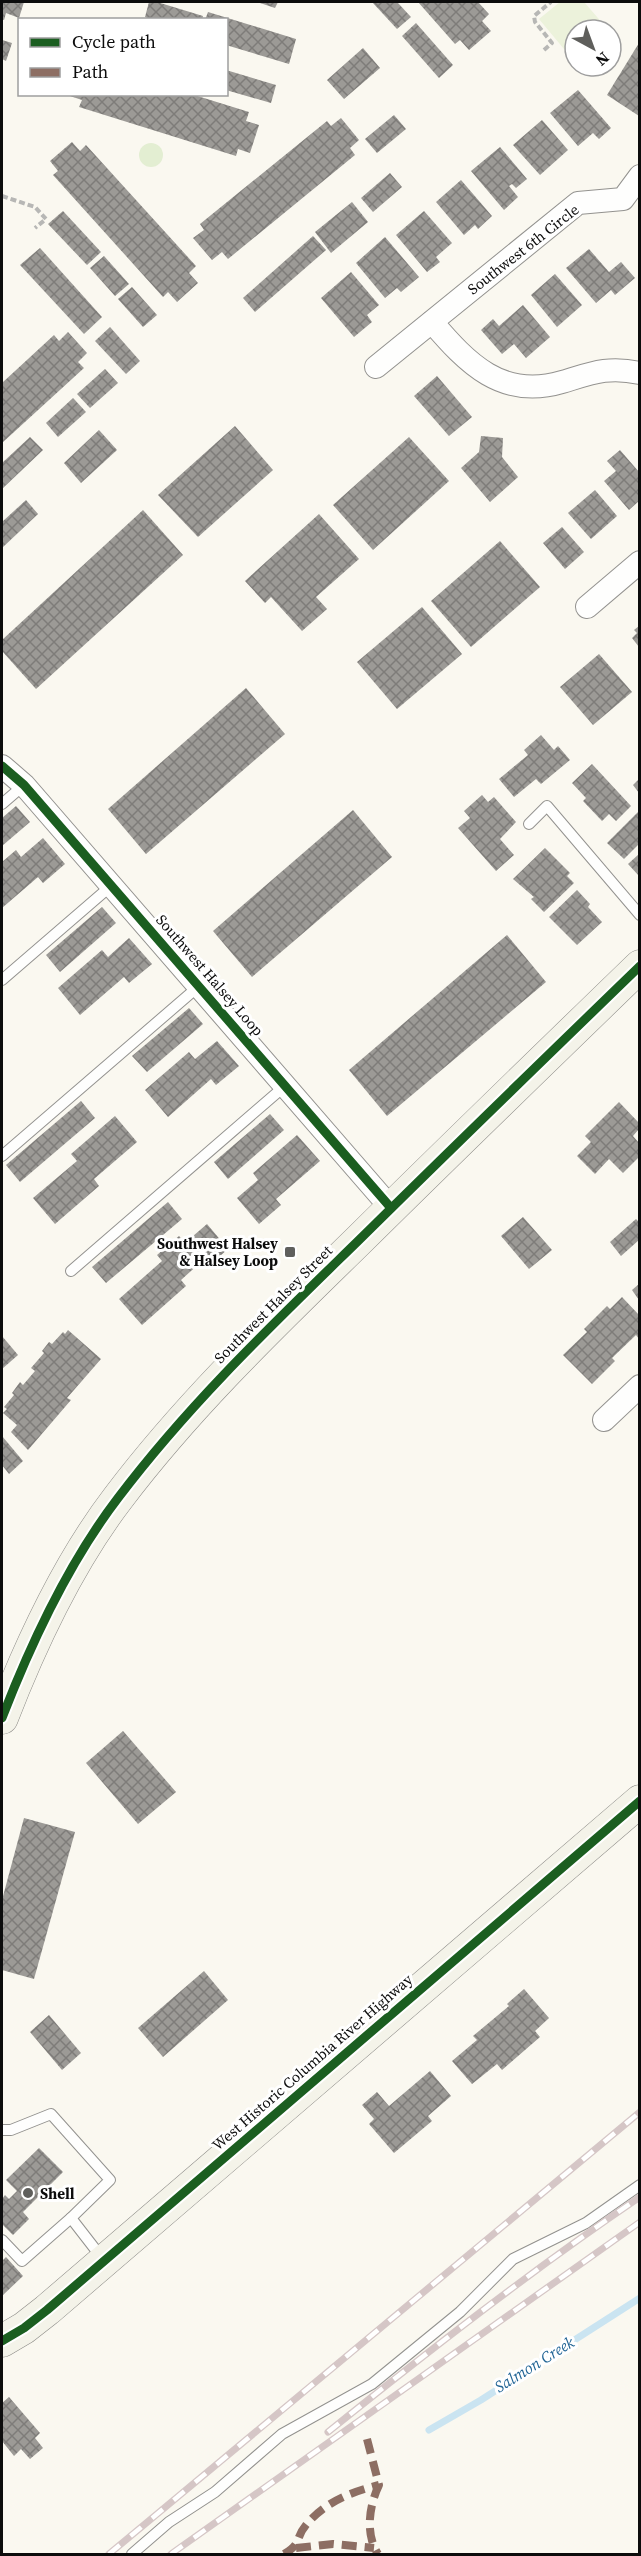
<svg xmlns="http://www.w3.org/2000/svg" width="641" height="2556" viewBox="0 0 641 2556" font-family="'Source Serif 4',serif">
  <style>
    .park { fill: #e3eed2 }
    .pitch { fill: #ecf2db }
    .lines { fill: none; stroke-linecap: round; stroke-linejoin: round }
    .stream { stroke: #cae4f1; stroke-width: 7 }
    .building { fill: url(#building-cross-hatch) }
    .lane-casing { stroke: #93928f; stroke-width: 12 }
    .street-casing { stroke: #93928f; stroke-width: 24 }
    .secondary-casing { stroke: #8a8985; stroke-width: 33 }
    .path { stroke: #b7b7b5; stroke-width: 4; stroke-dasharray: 6 3; stroke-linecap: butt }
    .lane { stroke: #fefefd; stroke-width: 10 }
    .street { stroke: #fefefd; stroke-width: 22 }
    .secondary { stroke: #f4f3e9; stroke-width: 32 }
    .rail-casing { stroke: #d5c6c6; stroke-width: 7 }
    .rail { stroke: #fff; stroke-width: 4.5; stroke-dasharray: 14; stroke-linecap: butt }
    .quiet { stroke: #8d6e63; stroke-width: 8; stroke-dasharray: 15 8; stroke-linecap: butt }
    .cycleway-casing { stroke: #fff; stroke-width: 13 }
    .cycleway { stroke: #1b5e20; stroke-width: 9 }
    .poi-dot { fill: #5f5f5c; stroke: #fff; stroke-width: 2 }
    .labels { text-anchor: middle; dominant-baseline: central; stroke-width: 6; stroke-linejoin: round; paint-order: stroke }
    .street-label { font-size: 15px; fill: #0c0c0c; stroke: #fff }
    .poi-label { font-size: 15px; font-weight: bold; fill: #0c0c0c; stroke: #fff; text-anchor: end }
    .water-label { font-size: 16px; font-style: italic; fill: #1f6394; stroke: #fff }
  </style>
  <defs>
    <pattern id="building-cross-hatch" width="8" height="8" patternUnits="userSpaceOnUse" patternTransform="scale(1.5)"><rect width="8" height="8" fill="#9c9a96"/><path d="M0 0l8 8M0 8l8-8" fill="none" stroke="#7e7c79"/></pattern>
  </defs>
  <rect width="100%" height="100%" fill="#faf8f0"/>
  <!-- park -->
  <circle class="park" cx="151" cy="155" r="12"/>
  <!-- pitch -->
  <polygon class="pitch" points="560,2 584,2 604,25 598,30 575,30 575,49 569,55 539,19"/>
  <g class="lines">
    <!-- stream -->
    <polyline class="stream" points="429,2430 481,2400 640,2298"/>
  </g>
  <!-- building -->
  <g class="building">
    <polygon points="2,2 24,2 19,18 6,13 4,20 2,19"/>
    <polygon points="149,2 157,2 203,16 202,20 152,20 145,17"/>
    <polygon points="257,2 278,2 275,8"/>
    <polygon points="372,2 397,2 411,17 397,29"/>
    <polygon points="418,2 478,2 489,14 482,21 491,31 469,50 460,40 455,44"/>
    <polygon points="208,12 296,39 289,64 226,45 226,20 205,20"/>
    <polygon points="416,23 453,65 439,78 402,36"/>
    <polygon points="2,40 12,43 6,61 2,59"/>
    <polygon points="639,43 639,116 607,95"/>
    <polygon points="363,48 380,68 344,99 327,80"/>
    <polygon points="226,70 276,85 271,103 226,90"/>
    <polygon points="578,90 611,128 599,139 593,133 578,146 550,113"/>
    <polygon points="191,94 249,112 246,121 259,125 250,153 238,149 236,156 79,107 82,100 67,95"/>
    <polygon points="394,115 406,129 377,153 365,139"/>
    <polygon points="341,118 359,140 350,148 355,155 228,259 222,252 212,260 193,238 204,230 200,224 327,121 331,126"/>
    <polygon points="542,120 568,150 540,175 513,145"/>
    <polygon points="72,142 80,151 86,145 196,266 189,273 198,283 177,302 168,292 163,297 53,175 58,171 50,161"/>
    <polygon points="500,147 527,179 516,188 512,184 509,186 518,197 504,210 471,171"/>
    <polygon points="390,173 402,187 373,212 361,198"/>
    <polygon points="461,180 492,216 478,229 475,225 464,235 436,202"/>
    <polygon points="352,202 368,222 331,253 315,232"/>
    <polygon points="63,211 101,252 87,265 48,224"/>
    <polygon points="424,211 452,243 436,257 440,262 427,272 396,235"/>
    <polygon points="313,236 326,250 255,312 243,298"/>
    <polygon points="385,237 419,277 401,292 397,288 385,298 356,263"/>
    <polygon points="40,248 102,317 84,334 20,265"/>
    <polygon points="589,249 609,272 621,262 635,278 615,295 611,290 596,303 566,268"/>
    <polygon points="104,256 129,284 115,296 90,268"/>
    <polygon points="351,272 379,305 367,315 372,322 354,337 321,298"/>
    <polygon points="555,274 582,305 557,327 531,295"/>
    <polygon points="132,287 157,315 143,327 118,299"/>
    <polygon points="523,305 550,337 526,358 514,344 502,354 481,330 493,319 499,326"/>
    <polygon points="110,327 140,361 126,374 95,341"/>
    <polygon points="68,332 87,353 78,362 84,368 2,443 2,383 54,335 59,341"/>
    <polygon points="105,369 118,383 90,408 77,394"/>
    <polygon points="437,376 472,417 449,436 414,396"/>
    <polygon points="73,398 86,412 58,437 46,423"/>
    <polygon points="235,426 273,470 198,537 158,495"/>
    <polygon points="99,430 117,450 81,483 64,463"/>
    <polygon points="481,436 503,438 502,457 518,477 490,502 461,468 479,452"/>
    <polygon points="30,437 43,450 2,489 2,463"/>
    <polygon points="409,437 449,481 373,550 333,505"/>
    <polygon points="620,450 639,472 639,501 629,510 604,481 616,471 607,461"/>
    <polygon points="595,490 617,516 591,539 568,513"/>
    <polygon points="26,500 38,514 2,548 2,522"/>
    <polygon points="143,510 183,555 36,689 2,651 2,640"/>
    <polygon points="319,514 359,559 316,597 327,609 302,631 271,597 265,603 245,581"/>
    <polygon points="562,527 584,552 565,569 543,543"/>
    <polygon points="500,541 540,587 471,647 431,601"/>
    <polygon points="422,607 462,654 397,709 357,662"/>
    <polygon points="639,626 639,647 632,638 637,633 634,630"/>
    <polygon points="599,654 632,692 593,725 560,687"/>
    <polygon points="246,688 285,734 146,854 108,809"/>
    <polygon points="541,735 554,750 558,746 570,760 541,784 536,779 514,797 499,779 528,755 524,750"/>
    <polygon points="592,764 631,806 616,821 609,814 602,821 583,801 586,798 572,783"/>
    <polygon points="639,779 639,793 633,785"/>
    <polygon points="482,795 488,802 494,797 516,822 500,839 514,855 496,871 458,828 470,818 464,811"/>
    <polygon points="16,806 30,822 2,846 2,818"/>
    <polygon points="353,810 392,857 252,977 213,931"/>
    <polygon points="638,812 639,844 624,859 607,843"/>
    <polygon points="43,838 65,864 43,883 38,877 2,908 2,862 16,850 21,857"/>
    <polygon points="545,848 570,873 567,876 574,883 544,912 531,899 534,897 513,879"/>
    <polygon points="639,854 639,876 628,864"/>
    <polygon points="577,890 590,904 588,907 602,922 577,945 549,917"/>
    <polygon points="102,907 116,923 60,972 46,955"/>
    <polygon points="507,935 546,982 387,1116 349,1070"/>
    <polygon points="129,938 152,964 129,983 124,977 80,1015 58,988 102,950 108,957"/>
    <polygon points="189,1008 203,1024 147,1072 132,1056"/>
    <polygon points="217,1041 239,1066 216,1085 211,1079 168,1117 145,1090 189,1052 195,1059"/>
    <polygon points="81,1101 95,1118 20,1182 6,1165"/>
    <polygon points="619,1102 639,1123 639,1129 633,1136 639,1143 639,1157 623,1173 609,1159 595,1174 577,1156 591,1142 585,1136"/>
    <polygon points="270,1114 284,1130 228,1179 214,1162"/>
    <polygon points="115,1116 137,1142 94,1179 99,1186 55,1224 33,1198 77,1161 71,1154"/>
    <polygon points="297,1135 320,1161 276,1199 281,1205 259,1224 237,1198 258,1180 253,1173"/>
    <polygon points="168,1202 182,1219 106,1283 92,1267"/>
    <polygon points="523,1217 552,1250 529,1269 501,1236"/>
    <polygon points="636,1219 639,1222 639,1240 621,1256 610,1242"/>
    <polygon points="207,1224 228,1249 206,1268 201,1262 181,1280 186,1286 142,1325 119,1299 162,1261 157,1255 179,1236 185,1243"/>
    <polygon points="639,1284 639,1300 632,1290"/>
    <polygon points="622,1297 639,1315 639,1339 636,1335 612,1358 615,1361 592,1384 563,1355 587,1332 584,1329 607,1306 610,1309"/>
    <polygon points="68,1330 101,1359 67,1398 71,1400 28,1450 11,1432 17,1425 3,1413 7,1409 4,1407 14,1395 12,1393 20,1382 23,1385 35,1371 31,1368 44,1353 42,1351 49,1342 52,1344 63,1332 65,1334"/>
    <polygon points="2,1336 18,1355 2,1369"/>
    <polygon points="2,1436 23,1461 9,1474 2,1465"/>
    <polygon points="123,1731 176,1792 138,1824 86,1763"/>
    <polygon points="24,1818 75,1832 34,1979 2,1970 2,1900"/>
    <polygon points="204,1971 228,2000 163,2057 138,2028"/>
    <polygon points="524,1989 549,2018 535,2031 540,2037 502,2070 497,2064 472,2084 452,2061 477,2040 473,2036 509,2006 507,2004"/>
    <polygon points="49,2015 81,2053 62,2070 30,2032"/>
    <polygon points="430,2071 451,2096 428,2116 432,2121 394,2153 369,2124 374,2119 362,2105 377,2092 389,2106"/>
    <polygon points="39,2148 63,2172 23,2212 29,2219 13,2235 2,2224 2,2199 5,2195 9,2199 17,2191 6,2180"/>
    <polygon points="6,2257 23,2276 2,2296 2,2261"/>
    <polygon points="9,2397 40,2433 35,2438 43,2448 30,2459 21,2449 14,2456 2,2441 2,2403"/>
  </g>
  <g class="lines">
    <defs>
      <g id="lane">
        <polyline points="2,804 24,785"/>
        <polyline points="529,824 547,806 640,915"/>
        <polyline points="2,980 112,885"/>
        <polyline points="2,1156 199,986"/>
        <polyline points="71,1271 286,1085"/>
        <polyline points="2,2130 11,2130 51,2114 110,2180 71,2218 102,2258"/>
        <polyline points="2,2240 22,2261 71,2218"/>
        <polyline points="132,2554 169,2522 215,2492 282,2434 372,2384 460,2312 513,2259 586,2223 640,2185"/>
      </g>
      <g id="street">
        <path d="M432 322C467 363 502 400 562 382 592 373 608 366 640 373"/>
        <polyline points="376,367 578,203 623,199 640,176"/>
        <polyline points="587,607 640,562"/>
        <polyline points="2,766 24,785 391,1208"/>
        <polyline points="604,1420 640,1386"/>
      </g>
      <g id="secondary">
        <path d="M2 1718C31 1643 69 1562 118 1498 189 1404 273 1324 357 1242 450 1150 545 1058 640 966"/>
        <polyline points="2,2341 24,2328 47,2310 640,1801"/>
      </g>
    </defs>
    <!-- lane casing -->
    <use href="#lane" class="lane-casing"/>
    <!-- street casing -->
    <use href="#street" class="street-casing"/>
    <!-- secondary casing -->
    <use href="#secondary" class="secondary-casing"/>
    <!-- path -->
    <g class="path">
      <polyline points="544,50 552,43 535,22 534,16 551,2"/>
      <polyline points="2,196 35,207 46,219 35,228"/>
    </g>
    <!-- lane -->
    <use href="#lane" class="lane"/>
    <!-- street -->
    <use href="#street" class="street"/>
    <!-- secondary -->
    <use href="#secondary" class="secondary"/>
    <defs>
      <g id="rail">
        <path d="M328 2432C430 2350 532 2270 640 2197"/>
        <polyline points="109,2554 640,2112"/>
        <polyline points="171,2554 640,2222"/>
      </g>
    </defs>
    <!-- rail casing -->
    <use href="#rail" class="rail-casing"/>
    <!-- rail -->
    <use href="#rail" class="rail"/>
    <!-- quiet -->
    <g class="quiet">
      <path d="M367 2439 379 2485C369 2506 365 2534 378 2554"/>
      <polyline points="296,2548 333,2544 374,2548"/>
      <path d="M284 2554C302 2544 295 2538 306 2525 325 2502 351 2492 379 2485"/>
    </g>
    <defs>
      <g id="cycleway">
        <polyline points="2,766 24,785 391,1208"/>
        <path d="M2 1718C31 1643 69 1562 118 1498 189 1404 273 1324 357 1242 450 1150 545 1058 640 966"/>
        <polyline points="2,2341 24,2328 47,2310 640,1801"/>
      </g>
    </defs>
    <!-- cycleway casing -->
    <use href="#cycleway" class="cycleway-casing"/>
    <!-- cycleway -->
    <use href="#cycleway" class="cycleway"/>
  </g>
  <!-- markers -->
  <g class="poi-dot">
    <rect x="284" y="1246" width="12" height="12" rx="3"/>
    <circle cx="28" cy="2193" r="6"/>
  </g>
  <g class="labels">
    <!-- street labels -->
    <g class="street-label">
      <text transform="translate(523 249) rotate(-38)">Southwest 6th Circle</text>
      <text transform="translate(210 975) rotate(49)">Southwest Halsey Loop</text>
      <text transform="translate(273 1304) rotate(-45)">Southwest Halsey Street</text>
      <text transform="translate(312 2062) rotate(-41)">West Historic Columbia River Highway</text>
    </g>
    <!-- poi labels -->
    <g class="poi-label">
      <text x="278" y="1243">Southwest Halsey<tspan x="278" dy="17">&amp; Halsey Loop</tspan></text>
      <text x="40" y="2193" text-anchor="start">Shell</text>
    </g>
    <!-- water labels -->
    <g class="water-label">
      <text transform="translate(534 2364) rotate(-32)">Salmon Creek</text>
    </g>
  </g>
  <!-- border -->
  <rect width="641" height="2556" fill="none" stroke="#0c0c0c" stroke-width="6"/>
  <!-- legend -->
  <rect x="18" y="18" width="210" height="78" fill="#ffffff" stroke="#9e9e9e" stroke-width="1.5"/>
  <rect x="30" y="38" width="30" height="9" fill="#1b5e20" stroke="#9e9e9e" stroke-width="1.5"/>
  <text x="72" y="48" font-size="18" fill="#0c0c0c">Cycle path</text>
  <rect x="30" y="68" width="30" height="9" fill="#8d6e63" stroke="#9e9e9e" stroke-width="1.5"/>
  <text x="72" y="78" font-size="18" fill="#0c0c0c">Path</text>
  <!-- north arrow -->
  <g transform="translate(593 48) rotate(139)"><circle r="28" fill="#ffffff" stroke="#9e9e9e" stroke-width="1.5"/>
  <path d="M0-4.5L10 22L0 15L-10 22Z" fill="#5f5f5c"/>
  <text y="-9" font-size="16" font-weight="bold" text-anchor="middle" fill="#0c0c0c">N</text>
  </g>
</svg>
